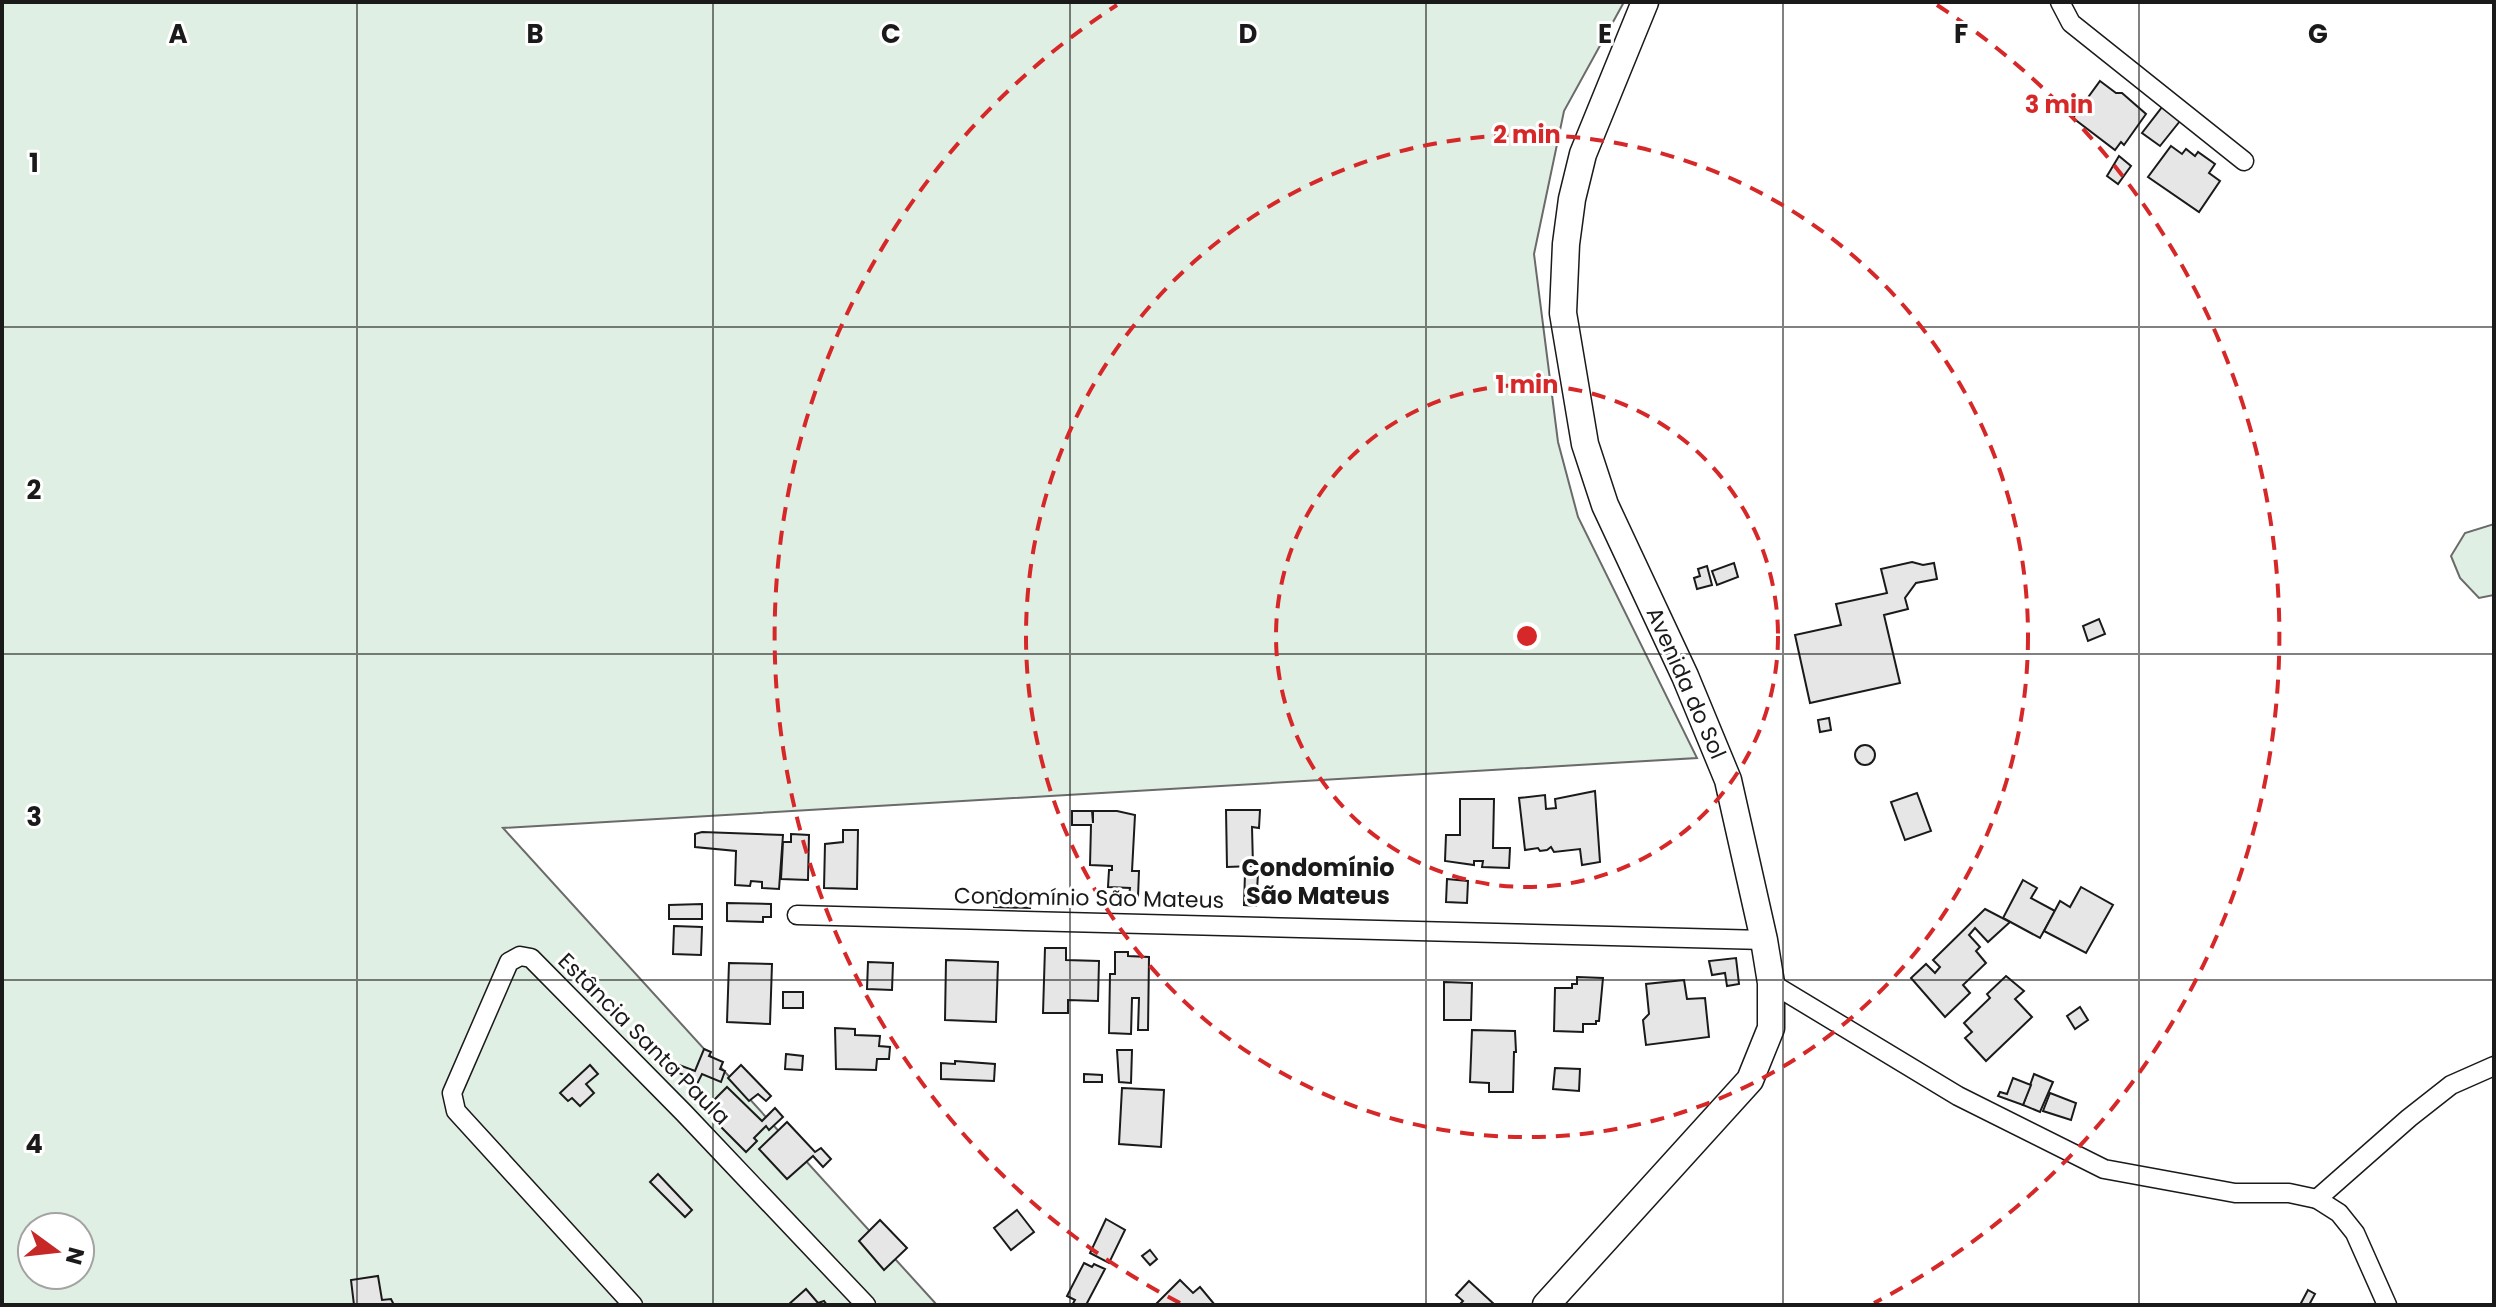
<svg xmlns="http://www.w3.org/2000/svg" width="2496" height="1307" viewBox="0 0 2496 1307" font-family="Poppins,sans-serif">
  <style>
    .green { fill: #e0efe3; stroke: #6a6a6a; stroke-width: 2; fill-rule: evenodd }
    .building { fill: #e6e6e6; stroke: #1a1a1a; stroke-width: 2 }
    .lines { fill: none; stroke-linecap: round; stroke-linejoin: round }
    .street-casing { stroke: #1a1a1a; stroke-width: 21 }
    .secondary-casing { stroke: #1a1a1a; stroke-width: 29 }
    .street { stroke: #fff; stroke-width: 18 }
    .secondary { stroke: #fff; stroke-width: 26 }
    .grid { fill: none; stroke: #1a1a1a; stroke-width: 2; stroke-opacity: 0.55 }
    .ring { fill: none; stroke: #d62828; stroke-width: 4; stroke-dasharray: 14 10 }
    .labels { text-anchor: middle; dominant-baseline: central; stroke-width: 6; stroke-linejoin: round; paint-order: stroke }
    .street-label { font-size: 22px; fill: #1a1a1a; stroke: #fff }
    .neighbourhood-label { font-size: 24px; font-weight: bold; fill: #1a1a1a; stroke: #fff }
    .grid-label { font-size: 26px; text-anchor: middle; font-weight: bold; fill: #1a1a1a; stroke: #fff; stroke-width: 6; stroke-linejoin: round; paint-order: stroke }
    .centre { fill: #d62828; stroke: #fff; stroke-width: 4 }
    .ring-label { font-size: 24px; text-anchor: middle; font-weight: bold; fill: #d62828; stroke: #fff; stroke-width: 6; stroke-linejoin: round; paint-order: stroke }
  </style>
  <rect width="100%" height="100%" fill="#fff"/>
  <!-- green -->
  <g class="green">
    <path d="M2 2H1624L1564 111 1534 254 1558 442 1578 517 1697 758 503 828 937 1305H2ZM32 1227H80V1275H32Z"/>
    <polygon points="2494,524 2494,595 2479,598 2460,578 2451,556 2465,533"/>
  </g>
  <!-- building -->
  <g class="building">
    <polygon points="2100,81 2116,93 2122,93 2146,114 2124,145 2121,142 2115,150 2073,118"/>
    <polygon points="2166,102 2184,116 2160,146 2142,133"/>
    <polygon points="2171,146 2182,154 2186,149 2195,156 2198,152 2215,164 2209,173 2220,181 2199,212 2148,177"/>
    <polygon points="2119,156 2131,166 2118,184 2107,176"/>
    <polygon points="1912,562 1923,565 1934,563 1937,579 1916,583 1905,598 1908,609 1884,615 1900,683 1810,703 1795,635 1841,625 1836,604 1887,593 1881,569"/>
    <polygon points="1734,563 1738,577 1717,585 1712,571"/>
    <polygon points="1707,566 1712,585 1697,589 1694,578 1700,576 1698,569"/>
    <polygon points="2099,619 2105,634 2088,641 2083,626"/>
    <polygon points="1829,718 1831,730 1820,732 1818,720"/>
    <circle cx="1865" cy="755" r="10"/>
    <polygon points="1595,791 1600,862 1582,865 1580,849 1554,852 1551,847 1547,850 1540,851 1538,848 1525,850 1519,798 1545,795 1546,809 1556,808 1555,799"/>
    <polygon points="1917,793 1931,831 1905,840 1891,802"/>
    <polygon points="1460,799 1494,799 1493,848 1510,848 1509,868 1482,867 1483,861 1474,861 1474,865 1445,861 1446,835 1460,835"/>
    <polygon points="1226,810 1260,810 1259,828 1252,827 1253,866 1227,867"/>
    <polygon points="1072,811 1092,811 1093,823 1093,811 1117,811 1135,815 1132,871 1139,871 1138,897 1129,896 1130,888 1108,887 1109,870 1112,870 1112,866 1090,865 1091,825 1072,825"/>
    <polygon points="843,830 858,830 857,889 824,888 825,844 843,842"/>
    <polygon points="702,832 783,835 779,889 762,888 762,882 751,881 750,886 735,885 736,851 695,847 695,834"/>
    <polygon points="791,834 809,835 808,880 781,879 783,842 791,842"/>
    <polygon points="1245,873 1258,874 1256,906 1244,905"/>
    <polygon points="1447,879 1468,881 1467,903 1446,902"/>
    <polygon points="2023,880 2037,888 2031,898 2055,911 2040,938 2003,918"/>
    <polygon points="2081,887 2113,905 2086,953 2044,931 2060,901 2070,907"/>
    <polygon points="994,891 1031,892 1030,908 994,907"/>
    <polygon points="727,903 771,904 771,917 763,917 763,922 727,921"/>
    <polygon points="702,904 702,919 669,919 669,905"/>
    <polygon points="1985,909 2010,922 1988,942 1975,928 1969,935 1980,947 1976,951 1986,963 1963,985 1970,993 1945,1017 1911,978 1926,964 1935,973 1940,967 1933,960"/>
    <polygon points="674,926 702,927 701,955 673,954"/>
    <polygon points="1045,948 1066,948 1066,960 1099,961 1098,1001 1068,1000 1068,1013 1043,1013"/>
    <polygon points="1115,952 1128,952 1128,956 1149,957 1148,1030 1138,1030 1139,998 1132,998 1131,1034 1109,1033 1110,974 1115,974"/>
    <polygon points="1736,958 1739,984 1727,986 1725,973 1712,975 1709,961"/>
    <polygon points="946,960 998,962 996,1022 945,1020"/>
    <polygon points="868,962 893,963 892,990 867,989"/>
    <polygon points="729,963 772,964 770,1024 727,1022"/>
    <polygon points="2006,976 2024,991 2015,999 2032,1017 1986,1061 1965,1038 1972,1032 1964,1023 1990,998 1987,994"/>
    <polygon points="1577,977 1603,978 1599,1021 1596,1021 1596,1024 1583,1024 1583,1032 1554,1031 1555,988 1572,988 1572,984 1577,984"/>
    <polygon points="1684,980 1687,999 1705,998 1709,1037 1646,1045 1643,1020 1649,1014 1646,984"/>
    <polygon points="1444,982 1472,983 1471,1020 1444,1020"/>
    <rect x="783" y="992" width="20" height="16"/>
    <polygon points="2080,1007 2088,1020 2075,1029 2067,1016"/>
    <polygon points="835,1028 855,1029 855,1035 880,1036 879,1046 890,1047 889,1059 877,1059 876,1070 836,1069"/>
    <polygon points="1472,1030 1515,1031 1516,1052 1514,1052 1513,1092 1489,1092 1489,1083 1470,1082"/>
    <polygon points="704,1049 711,1052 709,1056 723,1062 720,1069 725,1071 721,1082 702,1074 696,1086 690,1084 692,1078 671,1070 674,1063 695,1071"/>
    <polygon points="1117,1050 1132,1050 1131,1083 1119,1082"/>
    <polygon points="786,1054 803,1056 802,1070 785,1069"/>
    <polygon points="955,1061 995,1064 994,1081 941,1079 941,1063 955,1064"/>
    <polygon points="590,1065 598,1074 586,1084 594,1093 580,1106 572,1098 568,1101 560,1093"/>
    <polygon points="741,1065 771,1096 766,1101 758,1094 749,1101 728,1078"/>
    <polygon points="1555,1068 1580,1069 1579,1091 1553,1089"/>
    <polygon points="1084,1074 1102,1075 1102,1082 1084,1082"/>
    <polygon points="2034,1074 2053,1082 2040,1112 2023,1105"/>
    <polygon points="2013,1078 2031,1085 2023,1105 1998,1096 2000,1092 2007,1094"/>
    <polygon points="727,1087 762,1121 775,1108 783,1117 769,1130 766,1126 754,1138 757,1141 746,1152 704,1110"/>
    <polygon points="1122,1088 1164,1090 1161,1147 1119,1144"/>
    <polygon points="2050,1093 2076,1103 2071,1120 2043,1111"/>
    <polygon points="787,1122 815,1152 821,1148 831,1159 823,1167 813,1156 787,1179 759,1149"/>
    <polygon points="658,1174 692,1210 685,1217 650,1182"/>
    <polygon points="1017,1210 1034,1232 1011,1250 994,1228"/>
    <polygon points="1106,1219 1125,1230 1109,1263 1090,1253"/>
    <polygon points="880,1220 907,1248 884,1270 859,1241"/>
    <polygon points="1150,1250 1157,1259 1150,1265 1142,1256"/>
    <polygon points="1084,1263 1092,1267 1094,1264 1105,1269 1086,1305 1072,1305 1075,1300 1067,1296"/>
    <polygon points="378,1276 382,1300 391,1299 394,1305 354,1305 351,1280"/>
    <polygon points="1180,1280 1193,1293 1200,1287 1215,1305 1155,1305"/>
    <polygon points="1469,1281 1495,1305 1459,1305 1463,1301 1456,1295"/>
    <polygon points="806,1289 818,1303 824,1301 827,1305 788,1305"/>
    <polygon points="2308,1290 2315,1294 2309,1305 2300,1305"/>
  </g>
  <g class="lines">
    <defs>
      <g id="street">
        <polyline points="2060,2 2071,23 2244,161"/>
        <polyline points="797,915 1764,940"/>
        <polyline points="1771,983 1958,1096 2104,1169 2235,1193 2289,1193 2317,1199 2339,1213 2355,1233 2387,1305"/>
        <polyline points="2317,1199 2409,1118 2451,1085 2494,1066"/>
        <polyline points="633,1305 456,1111 452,1093 509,962 520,956 531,958 684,1113 866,1305"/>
      </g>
      <polyline id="secondary" points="1546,1305 1750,1080 1771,1028 1771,983 1764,940 1728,780 1685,676 1605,505 1585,444 1563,313 1566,244 1572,199 1583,154 1645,2"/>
    </defs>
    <!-- street casing -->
    <use href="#street" class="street-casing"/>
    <!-- secondary casing -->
    <use href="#secondary" class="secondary-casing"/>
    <!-- street -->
    <use href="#street" class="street"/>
    <!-- secondary -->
    <use href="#secondary" class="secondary"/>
  </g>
  <!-- grid -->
  <path class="grid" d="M357 2V1305M713 2V1305M1070 2V1305M1426 2V1305M1783 2V1305M2139 2V1305M2 327H2494M2 654H2494M2 980H2494"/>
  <!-- distance rings -->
  <g class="ring">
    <circle cx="1527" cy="636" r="251"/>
    <circle cx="1527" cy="636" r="501"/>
    <path d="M1180 1303A752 752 0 0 1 1117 5M1937 5A752 752 0 0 1 1874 1303"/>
  </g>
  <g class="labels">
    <!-- street labels -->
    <g class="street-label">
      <text transform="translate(1686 683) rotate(66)">Avenida do Sol</text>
      <text transform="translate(1089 898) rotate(1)">Condomínio São Mateus</text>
      <text transform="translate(644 1039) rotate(45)">Estância Santa Paula</text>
    </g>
    <!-- neighbourhood labels -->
    <g class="neighbourhood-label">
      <text x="1318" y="867">Condomínio<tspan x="1318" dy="28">São Mateus</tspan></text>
    </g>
  </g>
  <g class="grid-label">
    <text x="178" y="43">A</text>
    <text x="535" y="43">B</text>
    <text x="891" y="43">C</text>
    <text x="1248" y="43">D</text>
    <text x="1605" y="43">E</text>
    <text x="1961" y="43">F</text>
    <text x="2318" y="43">G</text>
    <text x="34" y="172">1</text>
    <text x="34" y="499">2</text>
    <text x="34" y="826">3</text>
    <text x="34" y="1153">4</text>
  </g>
  <circle cx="1527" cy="636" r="12" class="centre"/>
  <g class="ring-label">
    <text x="2059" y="113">3 min</text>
    <text x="1527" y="143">2 min</text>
    <text x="1527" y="393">1 min</text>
  </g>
  <!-- border -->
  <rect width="2496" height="1307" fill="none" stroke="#1a1a1a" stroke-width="8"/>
  <!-- north arrow -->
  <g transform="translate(56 1251) rotate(105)"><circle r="38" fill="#ffffff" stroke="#a3a3a3" stroke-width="2"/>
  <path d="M0-6L14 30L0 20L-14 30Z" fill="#c62828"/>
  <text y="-12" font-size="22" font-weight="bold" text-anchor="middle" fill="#1a1a1a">N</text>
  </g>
</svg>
